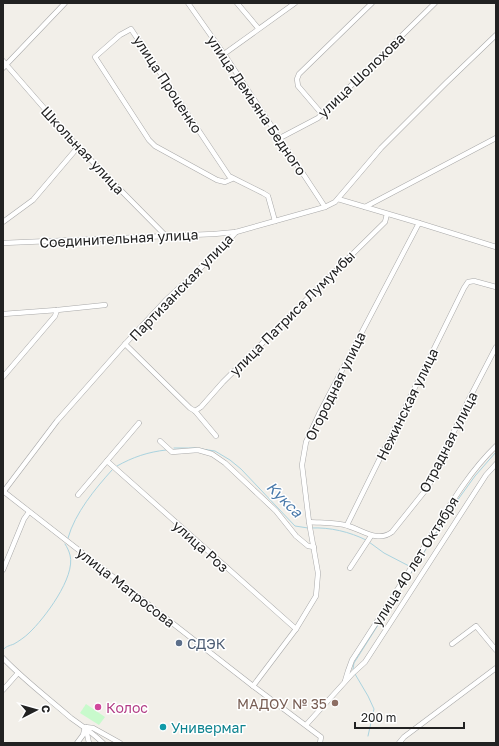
<svg xmlns="http://www.w3.org/2000/svg" width="499" height="746" viewBox="0 0 499 746" font-family="'Golos Text',sans-serif">
  <style>
    .park { fill: #c8facc }
    .lines { fill: none; stroke-linecap: round; stroke-linejoin: round }
    .stream { stroke: #aad3df; stroke-width: 1 }
    .minor-casing { stroke: #a9a9a9; stroke-width: 5.5 }
    .minor { stroke: #fff; stroke-width: 4.5 }
    .service-dot { fill: #5c6f8a; stroke: #fff; stroke-width: 1.5 }
    .education-dot { fill: #8d6e63; stroke: #fff; stroke-width: 1.5 }
    .hotel-dot { fill: #d1479c; stroke: #fff; stroke-width: 1.5 }
    .culture-dot { fill: #0f9aa8; stroke: #fff; stroke-width: 1.5 }
    .labels { text-anchor: middle; dominant-baseline: central; stroke-width: 3; stroke-linejoin: round; paint-order: stroke }
    .street-label { font-size: 14px; fill: #222; stroke: #fff }
    .service-label { font-size: 14px; fill: #4e5e75; stroke: #fff; text-anchor: start }
    .education-label { font-size: 14px; fill: #785e54; stroke: #fff; text-anchor: end }
    .hotel-label { font-size: 14px; fill: #b23c85; stroke: #fff; text-anchor: start }
    .culture-label { font-size: 14px; fill: #0d838f; stroke: #fff; text-anchor: start }
    .water-label { font-size: 15px; font-style: italic; fill: #4a7aab; stroke: #fff }
  </style>
  <rect width="100%" height="100%" fill="#f2efe9"/>
  <!-- park -->
  <polygon class="park" points="86,704 105,717 99,725 80,713"/>
  <g class="lines">
    <!-- stream -->
    <g class="stream">
      <polyline points="174,448 195,448 215,451 230,460 241,469 295,526 308,528"/>
      <path d="M117 466C133 457 148 452 166 450"/>
      <path d="M311 528C330 527 350 532 366 540"/>
      <path d="M68 538C75 513 95 489 112 470"/>
      <polyline points="369,542 384,553 409,566"/>
      <path d="M3 650C6 646 9 646 14 644 19 641 25 637 29 633 44 619 76 577 70 555 69 551 67 547 65 544"/>
      <polyline points="353,669 354,663 454,505 475,476 496,452"/>
      <polyline points="355,674 368,696 374,709 368,736"/>
    </g>
    <defs>
      <g id="minor">
        <polyline points="188,3 224,54 325,207"/>
        <polyline points="237,3 258,28"/>
        <polyline points="224,54 295,3"/>
        <polyline points="3,61 78,147 166,236"/>
        <polyline points="3,68 65,3"/>
        <polyline points="322,114 298,86 297,79 299,74 372,3"/>
        <polyline points="280,138 318,118 435,3"/>
        <polyline points="232,179 225,182 217,180 155,146 149,140 95,57 120,35 131,29 229,176 263,193 268,196 275,221"/>
        <polyline points="338,199 419,223 496,247"/>
        <polyline points="365,207 496,138"/>
        <polyline points="3,222 33,200 78,147"/>
        <polyline points="3,243 214,234 236,232 275,221 325,207 335,202 381,148 446,83 496,35"/>
        <polyline points="3,314 57,310 105,305"/>
        <polyline points="125,344 190,408 195,411 216,436"/>
        <polyline points="3,377 55,316 57,310"/>
        <polyline points="195,411 201,407 223,382 385,222 387,214"/>
        <polyline points="160,441 172,452 198,450 212,454 225,463 276,511 296,536 308,546 314,547"/>
        <polyline points="107,461 296,629"/>
        <polyline points="3,491 253,686 321,737 320,743"/>
        <polyline points="4,491 57,421 125,344 165,301 223,247 236,232"/>
        <polyline points="78,495 139,423"/>
        <path d="M309 522C321 523 336 522 348 526 363 530 377 543 392 532L428 487 469 399 496 347"/>
        <polyline points="347,525 464,288 468,282 474,281 496,287"/>
        <polyline points="350,568 371,536"/>
        <polyline points="3,570 24,519 29,512"/>
        <polyline points="452,644 476,626 496,650"/>
        <path d="M3 658C24 680 48 698 71 718 82 726 93 733 103 743"/>
        <path d="M345 681 348 671 352 660C376 623 401 585 424 547 446 512 466 475 496 446"/>
        <polyline points="253,686 296,629 316,596 318,573 309,522 302,465 306,442 320,412 419,223"/>
        <polyline points="3,690 18,673"/>
        <polyline points="306,725 353,673 365,662 486,475 496,464"/>
        <polyline points="85,727 93,728 120,743"/>
        <polyline points="86,729 89,743"/>
        <polyline points="77,743 83,735 85,727"/>
        <polyline points="399,743 404,737 496,668"/>
      </g>
    </defs>
    <!-- minor casing -->
    <use href="#minor" class="minor-casing"/>
    <!-- minor -->
    <use href="#minor" class="minor"/>
  </g>
  <!-- markers -->
  <circle class="service-dot" cx="179" cy="643" r="4"/>
  <circle class="education-dot" cx="335" cy="703" r="4"/>
  <circle class="hotel-dot" cx="98" cy="707" r="4"/>
  <circle class="culture-dot" cx="163" cy="727" r="4"/>
  <g class="labels">
    <!-- street labels -->
    <g class="street-label">
      <text transform="translate(361 75) rotate(-44)">улица Шолохова</text>
      <text transform="translate(168 84) rotate(57)">улица Проценко</text>
      <text transform="translate(257 105) rotate(56)">улица Демьяна Бедного</text>
      <text transform="translate(83 150) rotate(47)">Школьная улица</text>
      <text transform="translate(119 238) rotate(-3)">Соединительная улица</text>
      <text transform="translate(181 287) rotate(-46)">Партизанская улица</text>
      <text transform="translate(292 313) rotate(-45)">улица Патриса Лумумбы</text>
      <text transform="translate(335 386) rotate(-64)">Огородная улица</text>
      <text transform="translate(407 404) rotate(-64)">Нежинская улица</text>
      <text transform="translate(448 442) rotate(-63)">Отрадная улица</text>
      <text transform="translate(201 546) rotate(42)">улица Роз</text>
      <text transform="translate(415 561) rotate(-58)">улица 40 лет Октября</text>
      <text transform="translate(126 587) rotate(38)">улица Матросова</text>
    </g>
    <!-- service labels -->
    <g class="service-label">
      <text x="187" y="643">СДЭК</text>
    </g>
    <!-- education labels -->
    <g class="education-label">
      <text x="327" y="703">МАДОУ № 35</text>
    </g>
    <!-- hotel labels -->
    <g class="hotel-label">
      <text x="106" y="707">Колос</text>
    </g>
    <!-- culture labels -->
    <g class="culture-label">
      <text x="171" y="727">Универмаг</text>
    </g>
    <!-- water labels -->
    <g class="water-label">
      <text transform="translate(285 499) rotate(45)">Кукса</text>
    </g>
  </g>
  <!-- border -->
  <rect width="499" height="746" fill="none" stroke="#222222" stroke-width="8"/>
  <!-- north arrow -->
  <g transform="translate(36 710) rotate(84)" stroke="#ffffff" stroke-width="3" paint-order="stroke">
  <path d="M0-3L7 15L0 10L-7 15Z" fill="#222222"/>
  <text y="-6" font-size="11" font-weight="bold" text-anchor="middle" fill="#222222">С</text>
  </g>
  <!-- scale -->
  <path d="M355 722v6h109v-6" fill="none" stroke="#222222" stroke-width="2"/>
  <text x="361" y="722" font-size="12" fill="#222222" stroke="#ffffff" stroke-width="3" paint-order="stroke">200 m</text>
</svg>
